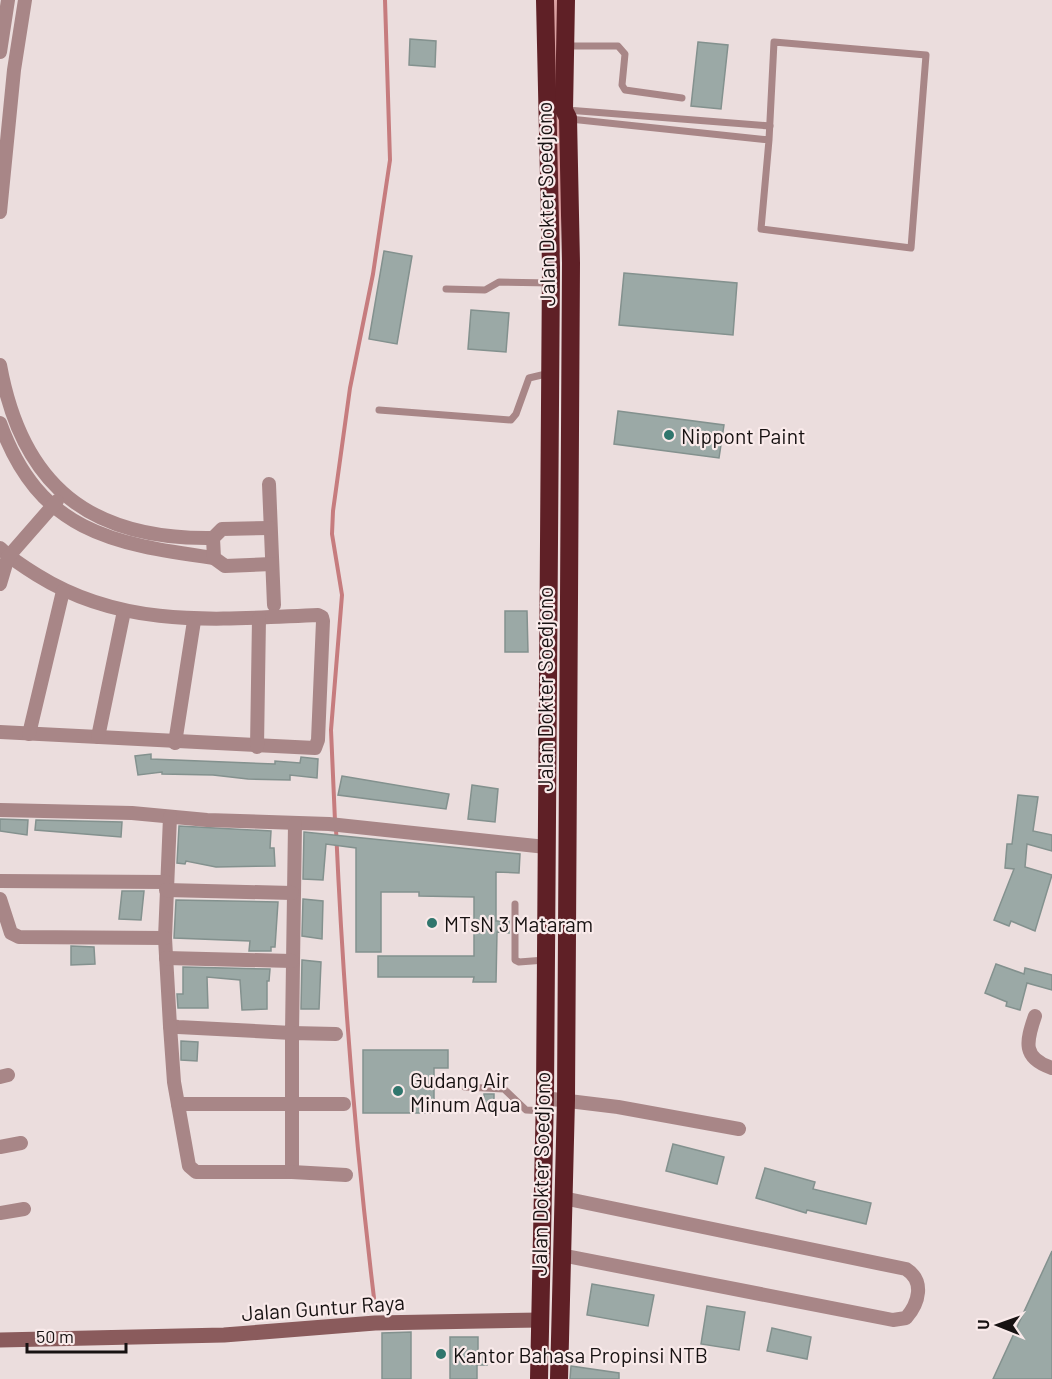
<svg xmlns="http://www.w3.org/2000/svg" width="1052" height="1379" viewBox="0 0 1052 1379" font-family="Barlow,sans-serif">
  <style>
    .green { fill: #dba1a2 }
    .lines { fill: none; stroke-linecap: round; stroke-linejoin: round }
    .stream { stroke: #c67c7e; stroke-width: 4 }
    .building { fill: #9ba9a6; stroke: #83918e; stroke-width: 1.5 }
    .lane { stroke: #a88687; stroke-width: 7 }
    .street { stroke: #a88687; stroke-width: 14 }
    .secondary { stroke: #8a5b5c; stroke-width: 15 }
    .highway { stroke: #5f2026; stroke-width: 18 }
    .poi-dot { fill: #30766d; stroke: #f9eaea; stroke-width: 2 }
    .labels { text-anchor: middle; dominant-baseline: central; stroke-width: 4.5; stroke-linejoin: round; paint-order: stroke }
    .street-label { font-size: 21px; fill: #171212; stroke: #f9eaea }
    .poi-label { font-size: 21px; fill: #171212; stroke: #f9eaea; text-anchor: start }
  </style>
  <rect width="100%" height="100%" fill="#ebdddd"/>
  <!-- green -->
  <polygon class="green" points="551,0 561,0 564,110 560,253 555,252"/>
  <g class="lines">
    <!-- stream -->
    <g class="stream">
      <polyline points="335,821 331,730 342,595 332,534 333,511 350,388 373,274 390,160 385,0"/>
      <path d="M336 829C343 986 355 1141 374 1298"/>
    </g>
  </g>
  <!-- building -->
  <g class="building">
    <polygon points="410,39 436,41 435,67 409,65"/>
    <polygon points="698,42 728,45 721,109 691,106"/>
    <polygon points="384,251 412,256 397,344 369,339"/>
    <polygon points="624,273 737,283 733,335 619,325"/>
    <polygon points="471,310 509,313 506,352 468,349"/>
    <polygon points="618,411 724,425 719,458 614,444"/>
    <polygon points="505,611 527,611 528,652 505,652"/>
    <polygon points="151,754 151,759 275,764 275,761 300,763 301,757 318,759 317,778 290,775 290,780 248,779 213,775 162,774 162,772 138,775 135,756"/>
    <polygon points="342,776 449,794 446,809 338,795"/>
    <polygon points="472,785 498,789 495,822 468,819"/>
    <polygon points="1018,795 1038,797 1033,831 1052,835 1052,851 1027,844 1025,867 1052,875 1035,931 1011,921 1009,926 994,920 1014,869 1005,868 1007,844 1012,844"/>
    <polygon points="0,819 28,820 27,835 0,831"/>
    <polygon points="36,820 122,822 121,837 35,830"/>
    <polygon points="179,826 271,831 270,848 274,848 275,866 216,867 186,861 185,864 177,863"/>
    <polygon points="304,832 520,854 519,873 496,872 496,921 509,921 509,933 497,932 496,982 473,982 474,977 378,977 378,956 474,956 474,897 419,896 419,892 381,892 381,952 356,952 356,848 326,844 323,880 303,879"/>
    <polygon points="122,891 144,891 141,920 119,919"/>
    <polygon points="303,899 323,901 322,939 302,936"/>
    <polygon points="176,900 278,902 275,947 271,947 271,951 249,951 250,941 174,938"/>
    <polygon points="71,946 94,947 95,964 71,965"/>
    <polygon points="302,960 321,962 319,1009 301,1009"/>
    <polygon points="996,964 1024,974 1025,968 1052,975 1052,990 1027,983 1020,1010 1006,1006 1007,1002 985,993"/>
    <polygon points="183,967 270,969 269,981 267,981 267,1009 242,1010 240,980 207,977 208,1008 178,1008 177,994 183,994"/>
    <polygon points="181,1041 198,1042 197,1061 181,1060"/>
    <polygon points="363,1050 448,1050 448,1068 434,1068 434,1113 363,1113"/>
    <rect x="484" y="1094" width="10" height="18"/>
    <polygon points="673,1144 724,1157 717,1184 666,1171"/>
    <polygon points="765,1168 815,1182 813,1189 871,1203 866,1224 807,1210 806,1213 756,1198"/>
    <polygon points="1052,1251 1052,1379 993,1379"/>
    <polygon points="592,1284 654,1295 648,1326 587,1315"/>
    <polygon points="707,1306 745,1312 739,1350 701,1344"/>
    <polygon points="772,1328 811,1337 807,1359 767,1351"/>
    <polygon points="411,1332 411,1379 382,1379 382,1333"/>
    <polygon points="450,1337 478,1337 478,1354 487,1354 487,1365 477,1365 477,1379 450,1379"/>
    <polygon points="571,1366 619,1373 619,1379 570,1379"/>
  </g>
  <g class="lines">
    <!-- lane -->
    <g class="lane">
      <polyline points="567,46 618,46 625,54 622,85 625,90 682,98"/>
      <polyline points="567,110 770,126"/>
      <polyline points="570,119 769,140 761,229 911,248 926,55 774,42 769,140"/>
      <polyline points="446,289 485,290 499,282 551,283"/>
      <polyline points="379,410 511,420 516,414 529,378 550,373"/>
      <polyline points="515,904 515,960 519,962 545,960"/>
      <polyline points="465,1087 504,1089 526,1110 544,1111"/>
    </g>
    <!-- street -->
    <g class="street">
      <polyline points="0,52 8,0"/>
      <polyline points="0,212 14,70 25,0"/>
      <path d="M0 365C22 486 90 540 213 538"/>
      <path d="M0 423C39 531 111 544 214 558"/>
      <polyline points="269,484 274,605"/>
      <polyline points="270,528 222,529 213,538 214,558 225,566 272,564"/>
      <path d="M0 548C11 559 24 567 37 575 125 630 219 619 318 615L322 617 323 621 318 740 315 748 0 732"/>
      <polyline points="0,584 8,557 57,501"/>
      <polyline points="29,734 63,591"/>
      <polyline points="98,737 124,611"/>
      <polyline points="175,743 194,621"/>
      <polyline points="257,747 259,618"/>
      <polyline points="0,810 132,813 207,820 329,824 546,847"/>
      <polyline points="170,817 165,938 170,1026 178,1027 292,1033 295,824"/>
      <polyline points="0,881 166,882"/>
      <polyline points="166,890 292,893"/>
      <polyline points="0,899 11,933 19,937 165,938"/>
      <polyline points="166,958 292,961"/>
      <path d="M1035 1016C1026 1042 1022 1058 1052 1068"/>
      <polyline points="170,1026 174,1082 189,1166 196,1172 292,1172 292,1033 336,1034"/>
      <polyline points="0,1077 8,1075"/>
      <polyline points="544,1098 618,1107 739,1129"/>
      <polyline points="178,1104 344,1104"/>
      <polyline points="0,1147 21,1143"/>
      <polyline points="292,1172 346,1175"/>
      <polyline points="0,1213 24,1209"/>
      <path d="M561 1255 893 1320 906 1318C919 1303 925 1281 906 1269L563 1198"/>
    </g>
    <!-- secondary -->
    <polyline class="secondary" points="0,1340 224,1335 375,1323 541,1320"/>
    <!-- highway -->
    <g class="highway">
      <polyline points="539,1379 545,1093 551,267 545,0"/>
      <polyline points="559,1379 566,1100 571,263 568,118 564,110 566,0"/>
    </g>
  </g>
  <!-- markers -->
  <g class="poi-dot">
    <circle cx="669" cy="435" r="6"/>
    <circle cx="432" cy="923" r="6"/>
    <circle cx="398" cy="1091" r="6"/>
    <circle cx="441" cy="1354" r="6"/>
  </g>
  <g class="labels">
    <!-- street labels -->
    <g class="street-label">
      <text transform="translate(545 204) rotate(-91)">Jalan Dokter Soedjono</text>
      <text transform="translate(544 689) rotate(-90)">Jalan Dokter Soedjono</text>
      <text transform="translate(540 1174) rotate(-89)">Jalan Dokter Soedjono</text>
      <text transform="translate(323 1307) rotate(-4)">Jalan Guntur Raya</text>
    </g>
    <!-- poi labels -->
    <g class="poi-label">
      <text x="681" y="435">Nippont Paint</text>
      <text x="444" y="923">MTsN 3 Mataram</text>
      <text x="410" y="1079">Gudang Air<tspan x="410" dy="24">Minum Aqua</tspan></text>
      <text x="453" y="1354">Kantor Bahasa Propinsi NTB</text>
    </g>
  </g>
  <!-- north arrow -->
  <g transform="translate(998 1325) rotate(271)" stroke="#f9eaea" stroke-width="4.5" paint-order="stroke">
  <path d="M0-4.5L10 22L0 15L-10 22Z" fill="#171212"/>
  <text y="-9" font-size="16" font-weight="bold" text-anchor="middle" fill="#171212">U</text>
  </g>
  <!-- scale -->
  <path d="M27 1343v9h99v-9" fill="none" stroke="#171212" stroke-width="3"/>
  <text x="36" y="1343" font-size="18" fill="#171212" stroke="#f9eaea" stroke-width="4.5" paint-order="stroke">50 m</text>
</svg>
